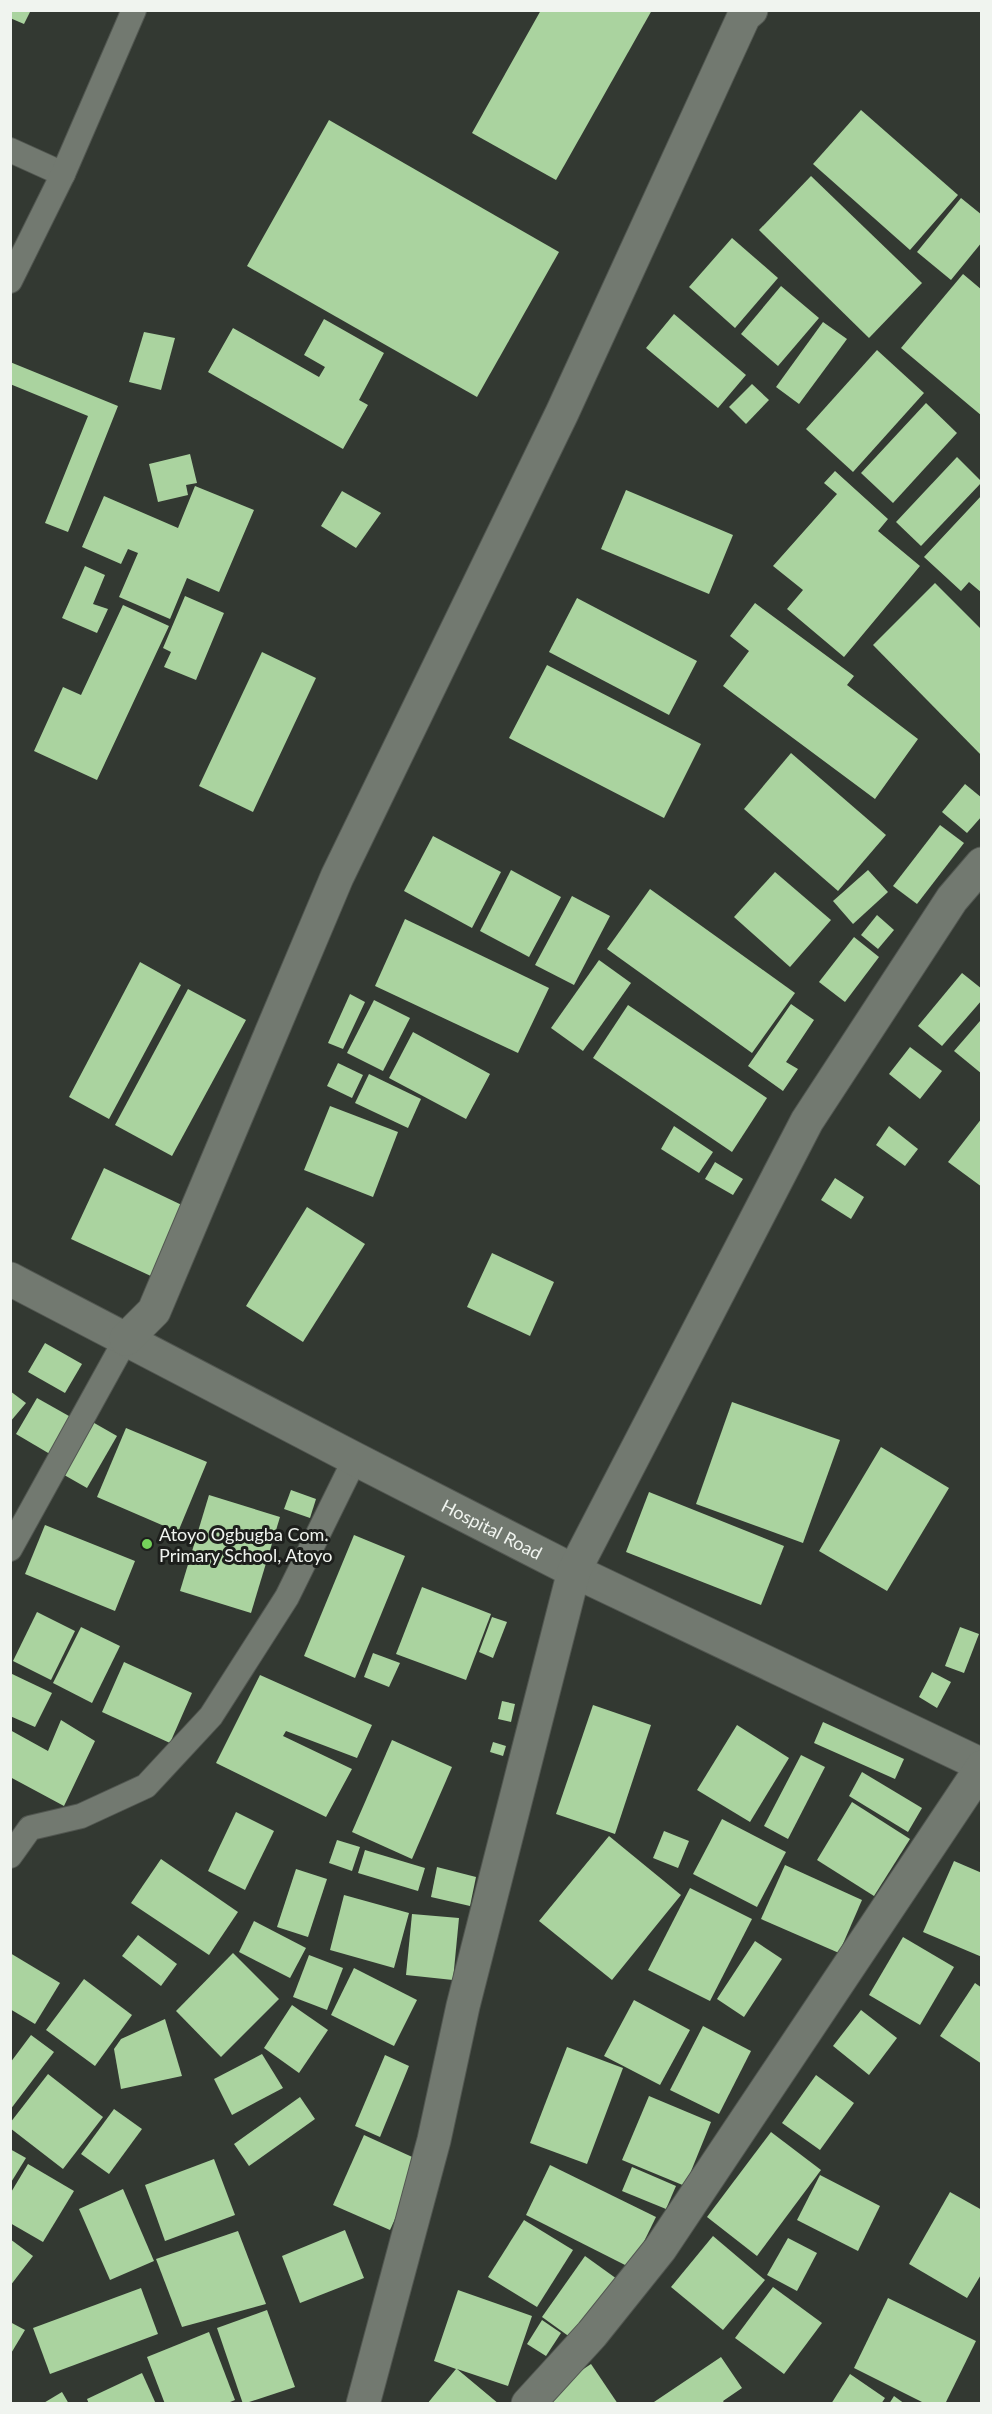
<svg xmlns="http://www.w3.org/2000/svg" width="992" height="2414" viewBox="0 0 992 2414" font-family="Lato,sans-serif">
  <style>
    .building { fill: #aad39f }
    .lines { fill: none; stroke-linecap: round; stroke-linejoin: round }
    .service-casing { stroke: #525751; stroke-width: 26 }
    .minor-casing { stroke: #525751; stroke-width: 35 }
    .service { stroke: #727970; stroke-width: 24 }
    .minor { stroke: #727970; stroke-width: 33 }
    .poi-dot { fill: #75d25b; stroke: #1d1f1c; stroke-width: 2 }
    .labels { text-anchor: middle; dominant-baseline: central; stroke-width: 6; stroke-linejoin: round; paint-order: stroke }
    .street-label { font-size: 18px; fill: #f0f4ef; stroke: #1d1f1c }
    .poi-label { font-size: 18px; fill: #f0f4ef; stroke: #1d1f1c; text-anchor: start }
  </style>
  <rect width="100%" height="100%" fill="#333932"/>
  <!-- building -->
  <g class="building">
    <polygon points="10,10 31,10 24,24 10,18"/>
    <polygon points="541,10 652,10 556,180 472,133"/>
    <polygon points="861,110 958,195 910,250 813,164"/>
    <polygon points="329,120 559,252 477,397 247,266"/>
    <polygon points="811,176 922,283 869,338 759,230"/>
    <polygon points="961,198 982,215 982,242 951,280 917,252"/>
    <polygon points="732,238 778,278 735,328 689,287"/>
    <polygon points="963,274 982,290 982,416 901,348"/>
    <polygon points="781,286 819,318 778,366 741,334"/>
    <polygon points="674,314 746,375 718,408 646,348"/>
    <polygon points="324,319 384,353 359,400 368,405 343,449 208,372 233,328 319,377 325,367 304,355"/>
    <polygon points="823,322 847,339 799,404 776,387"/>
    <polygon points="144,332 175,338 161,390 129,382"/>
    <polygon points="877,350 924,393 853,472 806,429"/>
    <polygon points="10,362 118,406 68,532 45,523 88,416 10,384"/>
    <polygon points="752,384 769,400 746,424 729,407"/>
    <polygon points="926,403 957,433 893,503 861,473"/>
    <polygon points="190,454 197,483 186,485 188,495 158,502 149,464"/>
    <polygon points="957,457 982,482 921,546 896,522"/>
    <polygon points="835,471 888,519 878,531 920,566 844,657 787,609 803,590 773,566 837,494 824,483"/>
    <polygon points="195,486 254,510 219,592 187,578 170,619 119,597 138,553 128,549 121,564 82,547 104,496 178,528"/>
    <polygon points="626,490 733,535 709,594 601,549"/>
    <polygon points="342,491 381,513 356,548 321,526"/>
    <polygon points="982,495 982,593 969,582 961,591 924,557"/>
    <polygon points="85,566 105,575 93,604 108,609 97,633 62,618"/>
    <polygon points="935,583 982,630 982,756 873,645"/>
    <polygon points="185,596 224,613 196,680 164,667 171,652 163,648"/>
    <polygon points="577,598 697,661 669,715 549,652"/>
    <polygon points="755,603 854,676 847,685 918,739 875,799 723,686 749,651 730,636"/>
    <polygon points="123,605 169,626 97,780 34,751 63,687 81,695"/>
    <polygon points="262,652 316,678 253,812 199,786"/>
    <polygon points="547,665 701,744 664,818 509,738"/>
    <polygon points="791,753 886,835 838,891 744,809"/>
    <polygon points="965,784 982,798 982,816 967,833 942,812"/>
    <polygon points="940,825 964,843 917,904 893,886"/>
    <polygon points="433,836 501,872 472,928 404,891"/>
    <polygon points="511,870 561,897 529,957 480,931"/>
    <polygon points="868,870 888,892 853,924 833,901"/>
    <polygon points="775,872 831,920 790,967 734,917"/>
    <polygon points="650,889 795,993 752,1053 607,949"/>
    <polygon points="572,896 610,916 574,985 535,965"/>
    <polygon points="877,915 894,930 878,949 861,935"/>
    <polygon points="405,919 549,988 518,1053 375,986"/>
    <polygon points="854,937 879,957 845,1002 819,982"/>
    <polygon points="599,960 631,983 583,1051 551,1028"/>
    <polygon points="140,962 181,985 109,1119 69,1097"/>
    <polygon points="962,973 982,989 982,1000 942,1046 918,1026"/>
    <polygon points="188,989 246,1020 172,1156 115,1125"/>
    <polygon points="350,994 365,1002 343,1049 328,1043"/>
    <polygon points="374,1000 410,1018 383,1071 347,1053"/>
    <polygon points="791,1004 814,1020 786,1062 798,1069 783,1091 748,1066"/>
    <polygon points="628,1005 767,1098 732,1152 593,1058"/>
    <polygon points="980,1021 982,1022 982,1074 954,1051"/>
    <polygon points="413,1032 490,1074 466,1119 389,1078"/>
    <polygon points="910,1047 942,1071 920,1099 889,1074"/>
    <polygon points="338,1063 363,1075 352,1098 327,1086"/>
    <polygon points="369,1074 421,1099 408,1128 355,1103"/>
    <polygon points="330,1106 398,1132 373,1197 304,1170"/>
    <polygon points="982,1118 982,1187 948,1162"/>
    <polygon points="674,1126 713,1152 699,1173 661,1149"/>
    <polygon points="889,1126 918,1149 905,1166 876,1145"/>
    <polygon points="715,1162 743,1179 733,1195 705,1179"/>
    <polygon points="104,1168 186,1207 153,1277 71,1239"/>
    <polygon points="835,1178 864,1197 851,1219 821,1200"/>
    <polygon points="307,1207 365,1244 303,1342 246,1306"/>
    <polygon points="492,1253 554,1282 530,1336 467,1307"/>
    <polygon points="45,1343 82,1364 65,1393 28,1372"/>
    <polygon points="10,1391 26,1403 10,1422"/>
    <polygon points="37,1398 76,1420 55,1457 16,1434"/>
    <polygon points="732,1402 840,1440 803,1543 696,1504"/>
    <polygon points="89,1420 117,1436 87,1488 59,1472"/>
    <polygon points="126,1428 207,1462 178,1532 97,1497"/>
    <polygon points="881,1447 949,1488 887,1591 819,1551"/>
    <polygon points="291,1490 316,1499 310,1518 284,1509"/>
    <polygon points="649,1492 784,1546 761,1605 626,1552"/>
    <polygon points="209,1495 280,1517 251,1613 180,1591"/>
    <polygon points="45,1525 135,1561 115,1611 25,1574"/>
    <polygon points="354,1535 405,1556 355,1678 304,1656"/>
    <polygon points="422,1587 491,1614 466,1680 396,1654"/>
    <polygon points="37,1612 75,1631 51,1680 13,1661"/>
    <polygon points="492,1617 507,1622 493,1658 479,1652"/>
    <polygon points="81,1627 120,1646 92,1703 53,1683"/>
    <polygon points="960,1627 979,1634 964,1673 945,1666"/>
    <polygon points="373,1653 400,1663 389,1687 364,1677"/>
    <polygon points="124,1662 192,1693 170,1743 102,1712"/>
    <polygon points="932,1672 951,1682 937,1708 919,1697"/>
    <polygon points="10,1673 52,1693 35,1727 10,1716"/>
    <polygon points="260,1675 372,1725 357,1758 286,1731 283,1736 352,1769 326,1817 216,1763"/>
    <polygon points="502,1701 515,1704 511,1722 498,1719"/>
    <polygon points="593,1705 651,1725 615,1834 556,1814"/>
    <polygon points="61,1720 95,1741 64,1806 10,1777 10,1730 48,1751"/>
    <polygon points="823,1722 904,1759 895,1779 814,1743"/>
    <polygon points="737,1725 789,1758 750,1822 697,1790"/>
    <polygon points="392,1740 452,1767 412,1859 352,1832"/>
    <polygon points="493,1742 506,1746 503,1756 490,1752"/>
    <polygon points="801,1755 825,1767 788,1839 764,1826"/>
    <polygon points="862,1772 922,1808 908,1832 849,1796"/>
    <polygon points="852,1802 910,1839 874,1896 817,1860"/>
    <polygon points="236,1812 274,1831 245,1890 208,1871"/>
    <polygon points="722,1819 786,1852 757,1907 693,1874"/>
    <polygon points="664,1831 689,1841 678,1868 653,1858"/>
    <polygon points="609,1836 681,1895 612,1980 539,1921"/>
    <polygon points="337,1840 360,1847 352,1871 329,1863"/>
    <polygon points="365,1850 425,1868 418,1891 358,1873"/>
    <polygon points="161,1859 238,1912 209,1955 131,1903"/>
    <polygon points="954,1861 982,1873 982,1957 923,1932"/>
    <polygon points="785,1865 862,1900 839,1953 761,1919"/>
    <polygon points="437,1867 476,1877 470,1906 431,1897"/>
    <polygon points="296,1869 327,1879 308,1937 277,1927"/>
    <polygon points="690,1888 752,1919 710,2001 648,1970"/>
    <polygon points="344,1895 409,1913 394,1968 330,1950"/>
    <polygon points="412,1914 459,1918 453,1980 406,1975"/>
    <polygon points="254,1921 306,1948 290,1978 239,1952"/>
    <polygon points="138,1935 177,1964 161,1986 122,1956"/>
    <polygon points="903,1937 954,1967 920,2025 869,1995"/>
    <polygon points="755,1941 782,1959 744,2017 717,1999"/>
    <polygon points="10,1953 60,1983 35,2024 10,2009"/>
    <polygon points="233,1953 279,1999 221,2057 176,2011"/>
    <polygon points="309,1955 343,1968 327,2010 293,1997"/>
    <polygon points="354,1968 417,2000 394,2046 331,2015"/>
    <polygon points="84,1979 132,2015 95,2066 46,2030"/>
    <polygon points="975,1983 982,1988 982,2064 940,2036"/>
    <polygon points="634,2000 690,2030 660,2085 604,2056"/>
    <polygon points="292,2005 328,2030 299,2073 264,2048"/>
    <polygon points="861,2010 897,2038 869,2075 833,2046"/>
    <polygon points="165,2019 182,2076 121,2089 114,2049 121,2039"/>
    <polygon points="703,2026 751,2051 719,2114 670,2090"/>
    <polygon points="31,2035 54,2052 10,2110 10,2063"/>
    <polygon points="567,2047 623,2068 587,2164 530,2143"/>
    <polygon points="262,2054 283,2088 232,2115 214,2079"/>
    <polygon points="385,2055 409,2066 380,2137 355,2126"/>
    <polygon points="48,2074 103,2117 63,2169 10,2128 10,2123"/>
    <polygon points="816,2075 854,2103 820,2150 782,2123"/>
    <polygon points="649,2096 711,2122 685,2186 622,2160"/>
    <polygon points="300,2097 315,2119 249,2166 234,2144"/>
    <polygon points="114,2109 142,2129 109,2174 81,2154"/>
    <polygon points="771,2132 821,2170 757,2256 707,2217"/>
    <polygon points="364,2135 421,2161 390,2230 333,2205"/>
    <polygon points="10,2149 26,2158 10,2184"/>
    <polygon points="214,2159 235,2215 165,2241 145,2185"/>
    <polygon points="28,2164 74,2191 43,2242 10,2223 10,2194"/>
    <polygon points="550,2165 656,2217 631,2268 526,2215"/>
    <polygon points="632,2167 676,2186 666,2209 622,2191"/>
    <polygon points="820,2175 880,2206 858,2251 797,2220"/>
    <polygon points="123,2189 154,2261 110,2280 79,2209"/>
    <polygon points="950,2192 982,2210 982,2273 967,2298 909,2264"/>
    <polygon points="524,2220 573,2250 537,2307 488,2277"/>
    <polygon points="345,2230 364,2278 300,2303 282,2256"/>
    <polygon points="238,2231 266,2304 182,2327 156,2259"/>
    <polygon points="713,2236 765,2280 723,2330 671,2287"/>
    <polygon points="788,2238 817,2253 797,2291 767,2275"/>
    <polygon points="10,2239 33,2256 10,2286"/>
    <polygon points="585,2256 617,2279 574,2340 542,2317"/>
    <polygon points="773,2287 822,2323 784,2374 735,2338"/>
    <polygon points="141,2288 158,2334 50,2374 33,2328"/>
    <polygon points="458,2290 532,2316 508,2386 457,2369 499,2404 427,2404 456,2369 434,2361"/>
    <polygon points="888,2298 976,2341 945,2404 926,2404 854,2368"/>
    <polygon points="267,2310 295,2387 243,2404 217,2328"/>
    <polygon points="542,2320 561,2333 546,2356 527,2344"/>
    <polygon points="10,2322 25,2330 10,2355"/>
    <polygon points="209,2332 235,2400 225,2404 165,2404 147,2357"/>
    <polygon points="721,2357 742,2388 723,2401 725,2404 651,2404"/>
    <polygon points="591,2364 618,2404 553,2404 546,2394"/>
    <polygon points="142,2373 156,2404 89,2404 87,2399"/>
    <polygon points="850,2374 885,2398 881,2404 831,2404"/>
    <polygon points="62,2392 69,2404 42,2404"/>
    <polygon points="894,2396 905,2404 889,2404"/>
  </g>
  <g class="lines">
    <defs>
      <g id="service">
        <polyline points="10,150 63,174"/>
        <polyline points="10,281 63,174 134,10"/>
        <polyline points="10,1549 126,1339"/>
        <polyline points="10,1856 30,1828 81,1816 146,1786 211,1716 287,1597 355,1459"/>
      </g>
      <g id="minor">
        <path id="s1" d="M10 1279 355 1459 574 1571 982 1765"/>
        <polyline points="126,1339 154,1311 337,877 562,413 744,16 751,10"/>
        <polyline points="363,2404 434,2140 463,2006 574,1571 807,1121 952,899 982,864"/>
        <polyline points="528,2404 592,2334 660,2249 982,1767"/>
      </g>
    </defs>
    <!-- service casing -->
    <use href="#service" class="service-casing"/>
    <!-- minor casing -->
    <use href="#minor" class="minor-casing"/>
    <!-- service -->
    <use href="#service" class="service"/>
    <!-- minor -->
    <use href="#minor" class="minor"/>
  </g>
  <!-- markers -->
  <circle class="poi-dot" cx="147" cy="1544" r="6"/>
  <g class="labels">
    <!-- street labels -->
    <g class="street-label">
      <text stroke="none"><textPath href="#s1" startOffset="543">Hospital Road</textPath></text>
    </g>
    <!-- poi labels -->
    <g class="poi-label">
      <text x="159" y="1534">Atoyo Ogbugba Com.<tspan x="159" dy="21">Primary School, Atoyo</tspan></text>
    </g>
  </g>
  <!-- border -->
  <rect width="992" height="2414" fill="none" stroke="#f0f4ef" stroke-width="24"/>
</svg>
